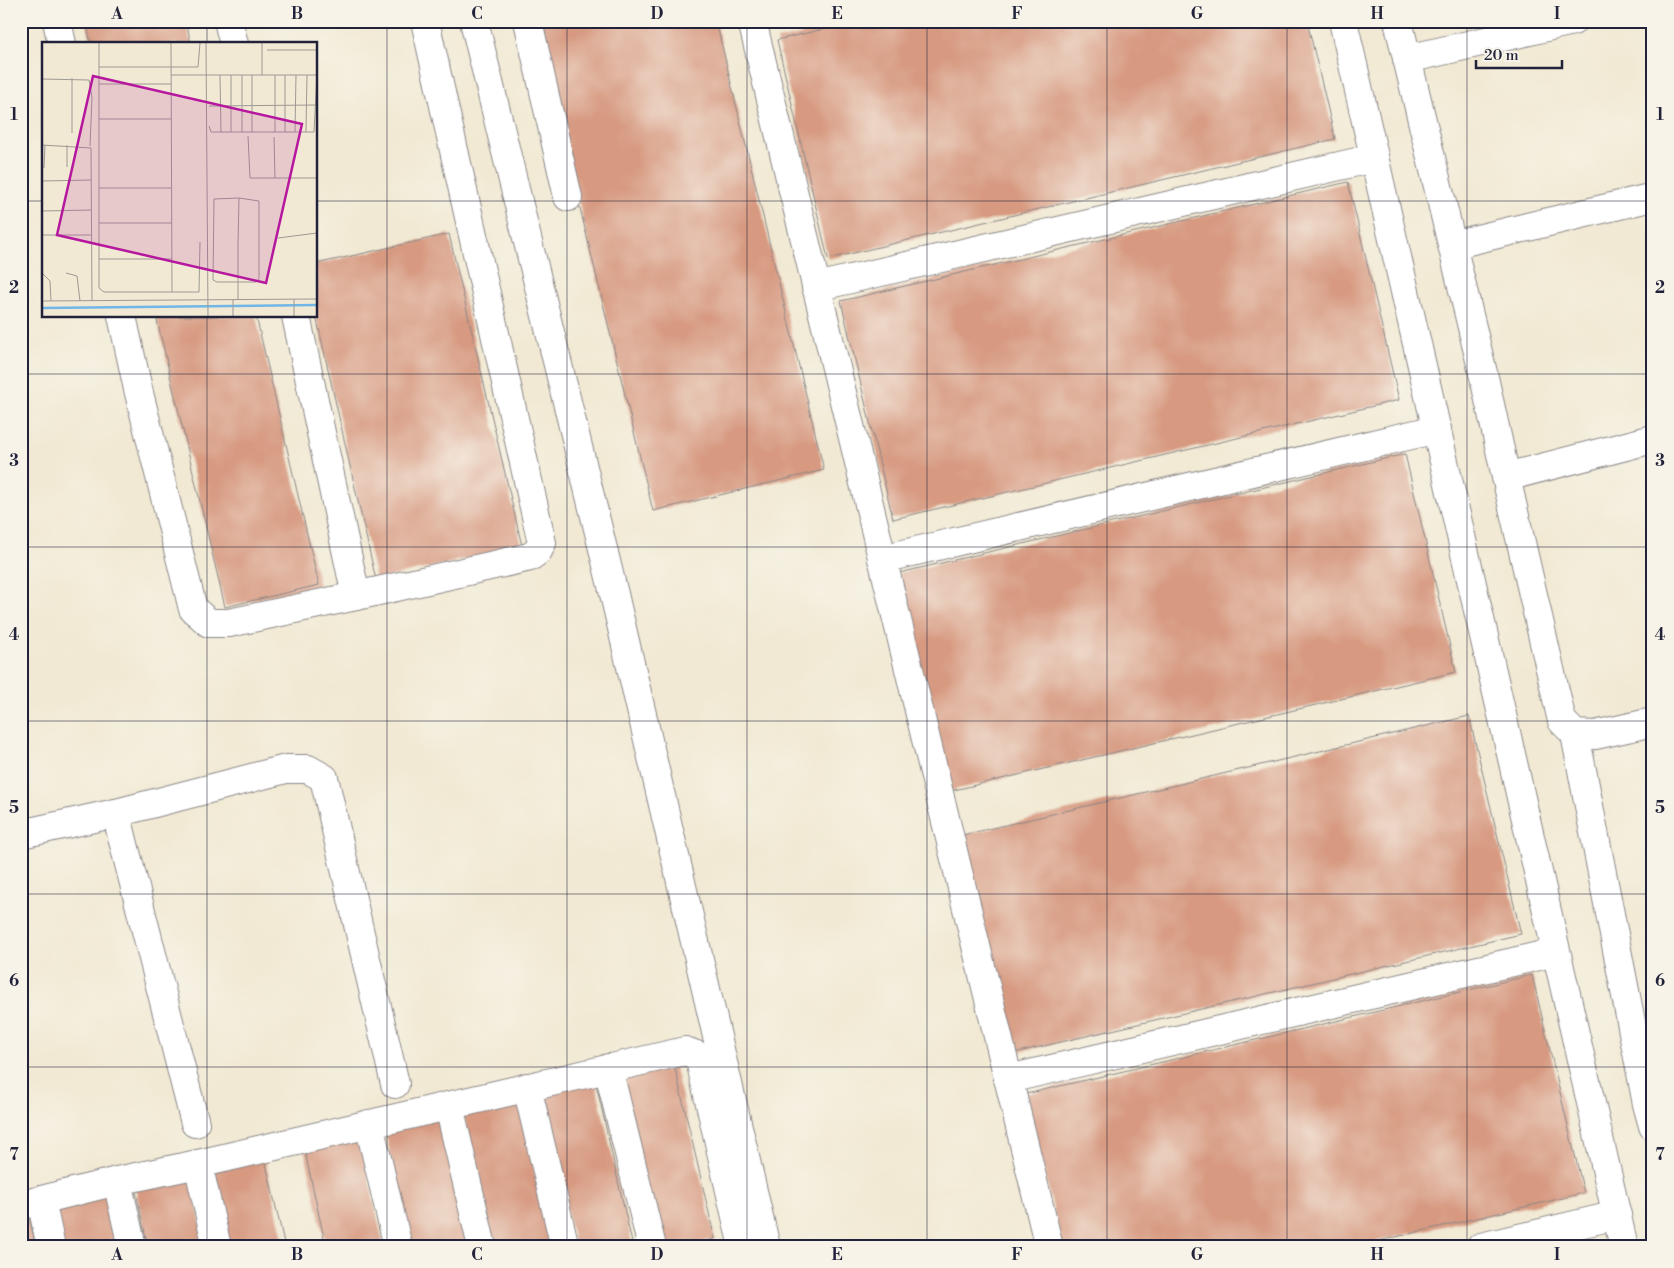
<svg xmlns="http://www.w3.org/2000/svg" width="1674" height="1268" viewBox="0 0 1674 1268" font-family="'Libre Bodoni',serif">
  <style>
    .building { fill: #d79980 }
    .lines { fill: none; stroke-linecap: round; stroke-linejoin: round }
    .minor-casing { stroke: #8a8687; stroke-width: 30 }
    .minor { stroke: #fff; stroke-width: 28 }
    .grid { fill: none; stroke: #22223b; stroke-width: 1; stroke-opacity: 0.55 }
    .inset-river { fill: none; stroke: #70b7e8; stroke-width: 2.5 }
    .inset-road { fill: none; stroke: #9e9996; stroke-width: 1 }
    .view { fill: #b5179e; fill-opacity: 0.15; stroke: #b5179e; stroke-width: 2.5 }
    .inset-edge { fill: none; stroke: #22223b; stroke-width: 2.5 }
    .neatline { fill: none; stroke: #22223b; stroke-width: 2 }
    .grid-label { font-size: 16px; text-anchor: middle; font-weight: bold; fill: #22223b }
  </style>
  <rect width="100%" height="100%" fill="#f7f3e8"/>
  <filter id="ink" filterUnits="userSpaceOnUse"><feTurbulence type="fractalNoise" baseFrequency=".02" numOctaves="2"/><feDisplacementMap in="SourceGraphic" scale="10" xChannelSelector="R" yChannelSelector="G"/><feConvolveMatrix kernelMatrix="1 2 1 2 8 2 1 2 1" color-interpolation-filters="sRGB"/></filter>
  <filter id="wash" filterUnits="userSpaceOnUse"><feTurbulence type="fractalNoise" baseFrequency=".0096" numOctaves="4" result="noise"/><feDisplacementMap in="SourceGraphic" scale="20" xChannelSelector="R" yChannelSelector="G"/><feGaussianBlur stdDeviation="1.12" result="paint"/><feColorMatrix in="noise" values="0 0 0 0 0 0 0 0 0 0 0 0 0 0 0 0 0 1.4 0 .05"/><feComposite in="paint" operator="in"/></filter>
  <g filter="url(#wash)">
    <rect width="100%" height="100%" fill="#f1e9d3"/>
    <g id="blocks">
      <!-- building -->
      <g class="building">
        <polygon points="86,21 186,21 191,44 91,44"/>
        <polygon points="535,21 716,21 824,470 653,511"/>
        <polygon points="858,21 1307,21 1335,139 828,259 777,40"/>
        <polygon points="1348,182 1399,400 893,519 841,301"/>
        <polygon points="449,234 522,546 376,580 316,316 316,264"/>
        <polygon points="156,316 256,316 319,585 225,607"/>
        <polygon points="1405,454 1456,672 950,791 899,573"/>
        <polygon points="1469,716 1521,934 1014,1053 963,835"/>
        <polygon points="1532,975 1584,1193 1353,1247 1062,1247 1026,1094"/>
        <polygon points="673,1059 715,1239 683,1247 658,1247 618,1072"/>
        <polygon points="594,1075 633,1247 575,1247 539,1088"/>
        <polygon points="517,1095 552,1247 494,1247 462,1108"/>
        <polygon points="439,1111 470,1247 412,1247 383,1124"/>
        <polygon points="358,1131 384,1247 326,1247 303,1143"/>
        <polygon points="264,1155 285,1247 227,1247 209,1167"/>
        <polygon points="190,1174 206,1247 148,1247 135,1187"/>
        <polygon points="108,1190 121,1247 63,1247 53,1203"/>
        <polygon points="28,1212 36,1247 21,1247 21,1213"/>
      </g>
    </g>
  </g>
  <g filter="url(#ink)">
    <use href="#blocks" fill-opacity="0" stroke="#8a8687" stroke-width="1"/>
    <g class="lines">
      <defs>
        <g id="minor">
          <polyline points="57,21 62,44"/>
          <polyline points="228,21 234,44"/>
          <polyline points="474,21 614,594 766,1247"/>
          <polyline points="528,21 568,197"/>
          <polyline points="752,21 1049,1247"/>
          <polyline points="1343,21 1624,1247"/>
          <polyline points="1398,21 1484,377 1506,477 1562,721 1575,734 1595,735 1653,722"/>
          <polyline points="1407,59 1573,21"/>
          <polyline points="1452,245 1653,197"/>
          <polyline points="816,287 1374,158"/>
          <polyline points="122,316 138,389 193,609 209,623 229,623 356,596"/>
          <polyline points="296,316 356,596 530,557 538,551 542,543 425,21"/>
          <polyline points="1506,477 1653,439"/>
          <polyline points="882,559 1437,429"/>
          <polyline points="1575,734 1647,1104 1653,1126"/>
          <polyline points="116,813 195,1123"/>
          <polyline points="21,834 116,813 286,769 308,769 324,778 395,1084"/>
          <polyline points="608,1068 652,1247"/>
          <polyline points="1008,1079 1556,952"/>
          <polyline points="527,1087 565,1247"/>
          <polyline points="449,1106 482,1247"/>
          <polyline points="369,1124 398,1247"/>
          <polyline points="198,1164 217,1247"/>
          <polyline points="117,1181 132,1247"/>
          <polyline points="41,1200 51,1247"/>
          <polyline points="21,1205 117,1181 198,1164 685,1051 699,1056 743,1247"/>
          <polyline points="1481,1247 1617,1215"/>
        </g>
      </defs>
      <!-- minor casing -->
      <use href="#minor" class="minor-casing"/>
      <!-- minor -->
      <use href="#minor" class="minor"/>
    </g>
  </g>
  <!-- grid -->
  <path class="grid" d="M207 21V44M387 21V1247M567 21V1247M747 21V1247M927 21V1247M1107 21V1247M1287 21V1247M1467 21V1247M21 201H44M316 201H1653M207 316V1247M21 374H1653M21 547H1653M21 721H1653M21 894H1653M21 1067H1653"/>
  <!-- overview -->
  <g transform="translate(42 42)">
    <rect width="275" height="275" fill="#f1e9d3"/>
    <path class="inset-river" d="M0 266 275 263"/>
    <path class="inset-road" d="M57 1V246L62 250H130L129 1M164 1 166 274M225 8H275M57 25H156L158 1M129 33H275M178 33 179 90M189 33V90M200 33V90M210 33V90M220 33V1M0 37 47 38 50 55 48 104M57 42H129M167 64 275 63M57 77H129M167 84 169 90H272L275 33M233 90V33M243 90V33M253 90 254 33M264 90 265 33M30 91V36M206 94 208 136H275M232 95 233 136M0 103 49 106 50 259M25 125V103M2 126 3 103M0 139 49 138M57 146H130M0 169 49 168M57 181H130M0 193H50M236 196 275 191M57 217H130M0 231 8 239 9 259M24 231 35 234 38 259M130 250H157L158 200M191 258V274M196 258V202L197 156 172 157 171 238 175 240H214L217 237V159L197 156M0 259 275 257M252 274V257"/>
    <path class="view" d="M51 34 260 82 224 241 15 193Z"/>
    <rect width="275" height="275" class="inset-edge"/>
  </g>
  <!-- margin -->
  <rect width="1674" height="1268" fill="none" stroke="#f7f3e8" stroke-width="55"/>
  <!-- scale -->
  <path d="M1476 60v8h86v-8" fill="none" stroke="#22223b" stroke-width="2.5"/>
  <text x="1484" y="60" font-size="15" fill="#22223b" stroke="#f7f3e8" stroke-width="4" paint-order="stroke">20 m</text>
  <rect x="28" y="28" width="1618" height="1212" class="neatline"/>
  <g class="grid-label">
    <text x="117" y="19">A</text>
    <text x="297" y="19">B</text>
    <text x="477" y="19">C</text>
    <text x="657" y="19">D</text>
    <text x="837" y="19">E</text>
    <text x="1017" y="19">F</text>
    <text x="1197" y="19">G</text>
    <text x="1377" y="19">H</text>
    <text x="1557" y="19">I</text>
    <text x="14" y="120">1</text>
    <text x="1660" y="120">1</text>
    <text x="14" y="293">2</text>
    <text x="1660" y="293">2</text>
    <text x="14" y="466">3</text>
    <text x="1660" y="466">3</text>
    <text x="14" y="640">4</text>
    <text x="1660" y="640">4</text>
    <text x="14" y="813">5</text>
    <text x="1660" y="813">5</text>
    <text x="14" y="986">6</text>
    <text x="1660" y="986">6</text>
    <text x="14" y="1160">7</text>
    <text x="1660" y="1160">7</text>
    <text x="117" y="1260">A</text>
    <text x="297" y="1260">B</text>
    <text x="477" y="1260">C</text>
    <text x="657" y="1260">D</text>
    <text x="837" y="1260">E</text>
    <text x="1017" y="1260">F</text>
    <text x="1197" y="1260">G</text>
    <text x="1377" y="1260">H</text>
    <text x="1557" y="1260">I</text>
  </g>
</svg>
